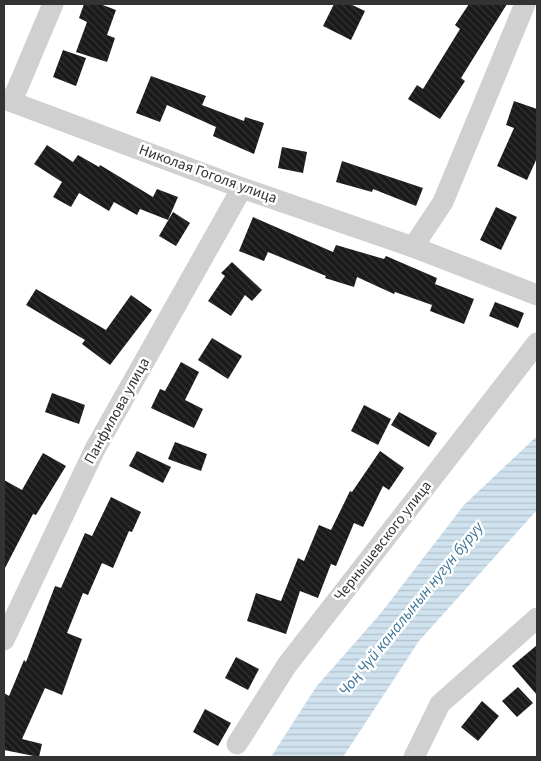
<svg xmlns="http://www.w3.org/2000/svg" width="541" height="761" viewBox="0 0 541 761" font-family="'Source Sans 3',sans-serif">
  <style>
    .water { fill: url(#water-rules) }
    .building { fill: url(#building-back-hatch) }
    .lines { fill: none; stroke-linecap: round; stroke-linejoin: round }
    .minor { stroke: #d0d0d0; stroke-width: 21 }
    .labels { text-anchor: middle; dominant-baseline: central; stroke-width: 5; stroke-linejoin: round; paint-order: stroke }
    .street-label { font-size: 15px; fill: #333; stroke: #fff }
    .water-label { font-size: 16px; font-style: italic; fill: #3f7597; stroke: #fff }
  </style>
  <defs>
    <pattern id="water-rules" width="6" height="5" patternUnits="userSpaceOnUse" patternTransform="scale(1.25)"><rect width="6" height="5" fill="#cfe2ee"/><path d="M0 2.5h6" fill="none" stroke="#b2c2cd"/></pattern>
    <pattern id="building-back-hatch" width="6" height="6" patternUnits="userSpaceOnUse" patternTransform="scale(1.25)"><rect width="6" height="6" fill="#1a1a1a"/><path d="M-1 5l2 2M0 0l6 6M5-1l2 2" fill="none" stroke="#333"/></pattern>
  </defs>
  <rect width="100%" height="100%" fill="#fff"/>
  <!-- water -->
  <polygon class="water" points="537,436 537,510 419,641 343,757 271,757 316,687 381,613 464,505"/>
  <!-- building -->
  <g class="building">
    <polygon points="84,4 100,4 116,10 107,35 115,38 107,62 76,52 87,22 79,18"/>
    <polygon points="334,4 350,4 365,11 351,40 323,26"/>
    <polygon points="469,4 507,4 461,78 465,81 440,119 408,99 417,85 423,89 460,29 455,25"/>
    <polygon points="63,50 86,58 76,86 53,77"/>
    <polygon points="151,76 206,96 202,105 244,121 245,117 264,123 254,154 213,136 216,127 167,105 160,122 136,113"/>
    <polygon points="514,101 537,109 537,158 527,180 497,166 514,128 506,125"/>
    <polygon points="47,145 73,162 78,155 99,167 100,165 153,197 157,189 178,197 168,220 140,209 137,215 114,202 109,211 79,193 71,207 53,197 62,182 34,164"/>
    <polygon points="282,147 307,152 303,173 278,168"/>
    <polygon points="342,161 423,188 416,206 373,189 372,192 336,182"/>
    <polygon points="496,207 517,217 501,250 480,240"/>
    <polygon points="173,212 190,223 176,246 159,236"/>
    <polygon points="253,217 333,252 336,245 384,259 386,256 437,278 435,284 474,299 464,324 430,311 432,305 395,292 394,294 357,277 354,287 325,278 326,276 268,252 264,261 239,251"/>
    <polygon points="232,262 262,290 252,301 245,295 231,316 208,301 225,276 221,273"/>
    <polygon points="36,289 106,330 131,295 152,310 110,365 82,344 85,340 26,305"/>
    <polygon points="495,302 524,313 518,328 489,316"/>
    <polygon points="212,338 242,356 228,379 198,360"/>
    <polygon points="181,362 199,372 185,400 203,409 194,428 151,408 160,389 165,391"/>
    <polygon points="52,393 85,405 79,424 45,412"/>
    <polygon points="364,405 391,419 378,445 351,431"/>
    <polygon points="399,412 437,433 429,447 391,425"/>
    <polygon points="175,442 207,454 201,471 168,459"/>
    <polygon points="137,451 171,467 163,483 129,466"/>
    <polygon points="380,451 404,468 389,490 383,486 363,527 354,523 336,566 331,564 318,598 300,591 286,634 247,621 256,593 281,601 298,558 304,561 319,525 331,530 350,491 352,492"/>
    <polygon points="43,453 66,466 36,515 33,514 4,570 4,480 22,490"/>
    <polygon points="111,497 141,512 132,532 129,531 113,568 102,563 88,595 83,593 67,633 82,639 62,695 45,688 22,739 42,744 39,757 4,750 4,693 9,696 24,660 26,662 55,586 61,588 85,533 92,536"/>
    <polygon points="537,645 537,695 512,666"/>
    <polygon points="236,657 259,669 248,690 225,678"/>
    <polygon points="518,687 533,703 517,717 502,701"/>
    <polygon points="482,701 499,716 478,741 461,727"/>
    <polygon points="205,709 231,723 218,746 193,732"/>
  </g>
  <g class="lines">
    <!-- minor -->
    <g class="minor">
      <polyline points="4,99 242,188 413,247 537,295"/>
      <polyline points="12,101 53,4"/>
      <polyline points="413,247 443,202 525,4"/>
      <polyline points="4,640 95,449 242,188"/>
      <polyline points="237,744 287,665 537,343"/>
      <polyline points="414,757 440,704 537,618"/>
    </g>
  </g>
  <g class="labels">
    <!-- street labels -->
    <g class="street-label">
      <text transform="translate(208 174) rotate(20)">Николая Гоголя улица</text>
      <text transform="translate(117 411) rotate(-61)">Панфилова улица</text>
      <text transform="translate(383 541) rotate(-52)">Чернышевского улица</text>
    </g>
    <!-- water labels -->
    <g class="water-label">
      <text transform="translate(411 609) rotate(-51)">Чоң Чүй каналынын нугун буруу</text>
    </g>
  </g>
  <!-- border -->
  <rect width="541" height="761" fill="none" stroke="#333333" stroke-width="10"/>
</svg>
